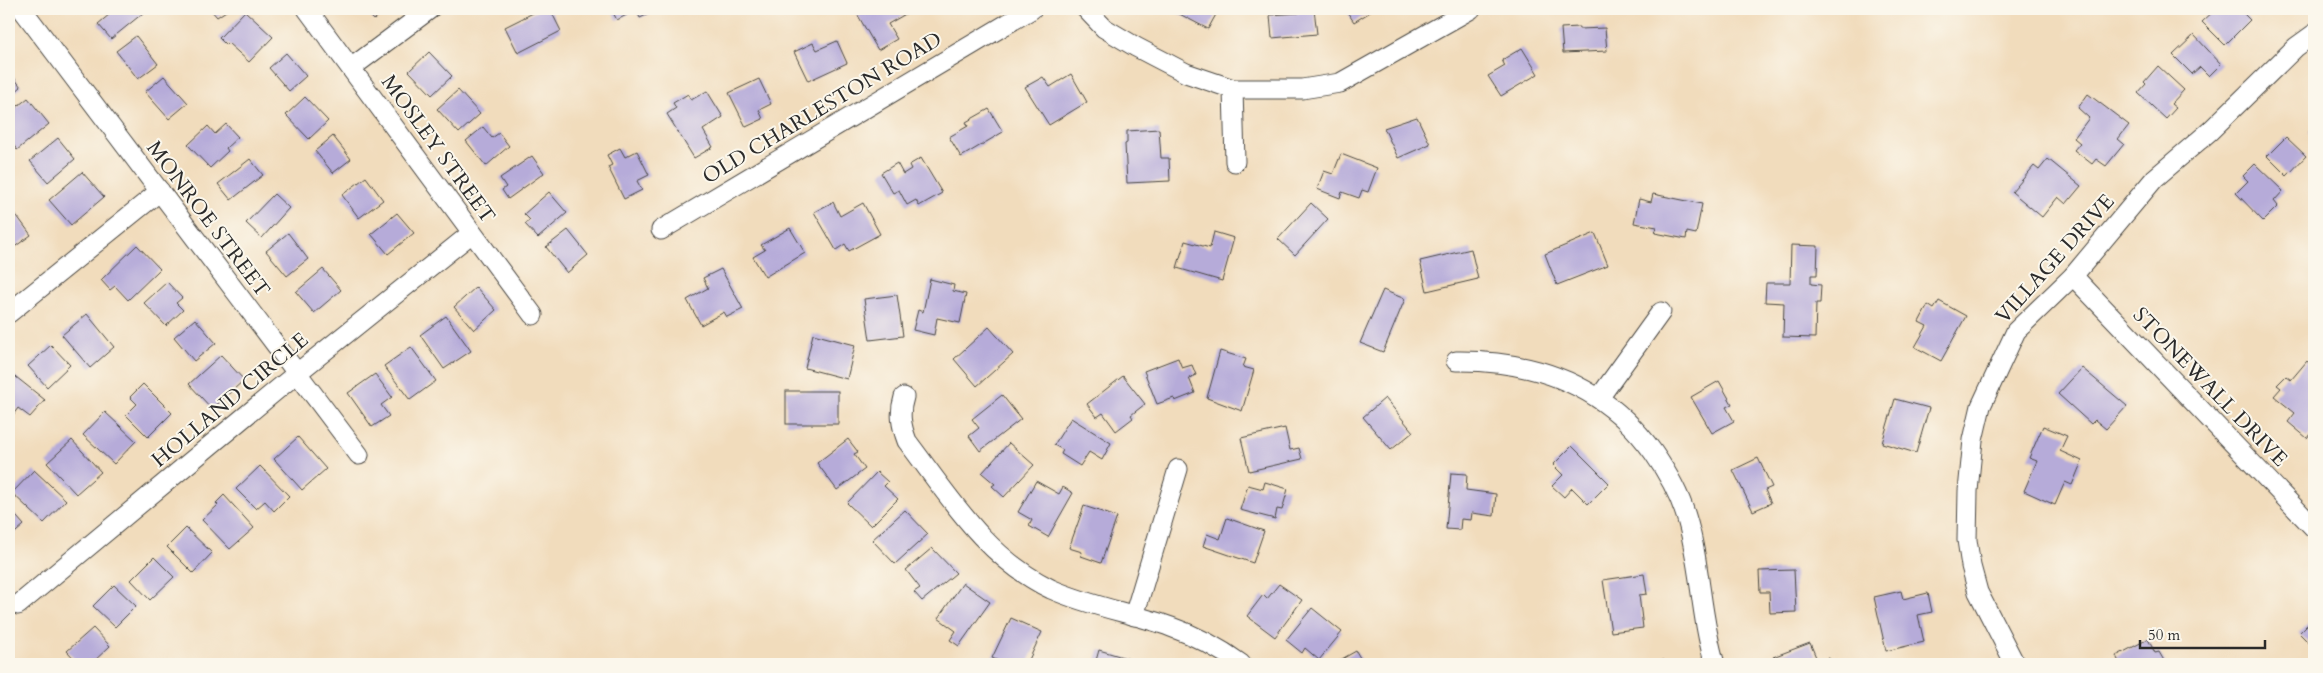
<svg xmlns="http://www.w3.org/2000/svg" width="2323" height="673" viewBox="0 0 2323 673" font-family="Cardo,serif">
  <style>
    .building { fill: #b6abd9 }
    .lines { fill: none; stroke-linecap: round; stroke-linejoin: round }
    .street-casing { stroke: #494641; stroke-width: 21 }
    .street { stroke: #fff; stroke-width: 19 }
    .labels { text-anchor: middle; dominant-baseline: central; stroke-width: 4; stroke-linejoin: round; paint-order: stroke }
    .street-label { font-size: 21px; fill: #2b2b2b; stroke: #fbf7ec }
  </style>
  <rect width="100%" height="100%" fill="#fbf7ec"/>
  <filter id="ink" filterUnits="userSpaceOnUse"><feTurbulence type="fractalNoise" baseFrequency=".02" numOctaves="2"/><feDisplacementMap in="SourceGraphic" scale="10" xChannelSelector="R" yChannelSelector="G"/><feConvolveMatrix kernelMatrix="1 2 1 2 8 2 1 2 1" color-interpolation-filters="sRGB"/></filter>
  <filter id="wash" filterUnits="userSpaceOnUse"><feTurbulence type="fractalNoise" baseFrequency=".0096" numOctaves="4" result="noise"/><feDisplacementMap in="SourceGraphic" scale="20" xChannelSelector="R" yChannelSelector="G"/><feGaussianBlur stdDeviation="1.12" result="paint"/><feColorMatrix in="noise" values="0 0 0 0 0 0 0 0 0 0 0 0 0 0 0 0 0 1.4 0 .05"/><feComposite in="paint" operator="in"/></filter>
  <g filter="url(#wash)">
    <rect width="100%" height="100%" fill="#f1dcbc"/>
    <g id="blocks">
      <!-- building -->
      <g class="building">
        <polygon points="116,9 139,9 143,13 111,39 98,24"/>
        <polygon points="210,9 229,9 217,17"/>
        <polygon points="364,9 386,9 374,20"/>
        <polygon points="541,9 550,9 561,31 518,53 505,27"/>
        <polygon points="611,9 660,9 640,18 636,10 617,20"/>
        <polygon points="861,9 907,9 909,12 888,24 897,39 878,50 856,12"/>
        <polygon points="1170,9 1219,9 1208,29"/>
        <polygon points="1299,9 1314,9 1317,34 1272,38 1270,15 1299,13"/>
        <polygon points="1345,9 1370,9 1372,11 1354,22"/>
        <polygon points="2216,9 2239,9 2250,20 2225,45 2202,22"/>
        <polygon points="245,11 273,37 249,62 228,43 226,45 219,38"/>
        <polygon points="1579,27 1579,29 1605,28 1607,51 1563,53 1561,28"/>
        <polygon points="2194,35 2221,64 2209,76 2200,67 2192,74 2173,55"/>
        <polygon points="136,36 158,64 138,79 116,51"/>
        <polygon points="837,41 847,63 808,81 794,52 813,43 817,50"/>
        <polygon points="1522,48 1538,74 1501,96 1488,76 1505,66 1502,60"/>
        <polygon points="429,52 452,76 432,95 409,71"/>
        <polygon points="286,53 306,76 289,91 269,68"/>
        <polygon points="2158,66 2184,90 2171,104 2176,108 2166,119 2138,93 2146,84 2144,82"/>
        <polygon points="9,71 21,87 9,97"/>
        <polygon points="1071,74 1087,102 1049,125 1025,87 1043,77 1050,87"/>
        <polygon points="164,76 188,103 169,119 145,92"/>
        <polygon points="759,79 771,104 759,110 763,119 746,127 729,93"/>
        <polygon points="458,90 480,114 459,133 437,109"/>
        <polygon points="707,91 723,117 703,130 713,147 694,158 667,114 676,108 673,103 688,94 691,100"/>
        <polygon points="2088,94 2129,125 2118,139 2124,144 2106,166 2096,159 2092,164 2074,150 2080,143 2074,138 2089,118 2078,108"/>
        <polygon points="305,97 328,121 309,139 286,115"/>
        <polygon points="28,98 49,124 17,150 9,139 9,130 14,126 9,120 9,113"/>
        <polygon points="989,109 1003,132 961,157 949,137 968,126 966,122"/>
        <polygon points="1417,117 1430,144 1398,158 1384,128"/>
        <polygon points="226,124 238,137 226,148 228,151 210,168 188,145 208,126 215,134"/>
        <polygon points="2314,126 2314,136 2309,132"/>
        <polygon points="483,127 492,138 499,133 509,146 486,166 466,141"/>
        <polygon points="1159,129 1161,158 1169,158 1170,181 1127,183 1125,144 1127,143 1127,131"/>
        <polygon points="333,136 351,159 333,173 315,151"/>
        <polygon points="2286,137 2306,156 2287,176 2267,156"/>
        <polygon points="58,138 75,159 48,182 30,161"/>
        <polygon points="620,148 625,157 637,151 649,175 637,181 642,190 624,199 608,167 612,165 607,155"/>
        <polygon points="1341,154 1377,168 1368,192 1362,190 1359,198 1342,192 1340,198 1317,189 1324,171 1333,174"/>
        <polygon points="532,156 544,173 508,199 502,190 506,187 500,178"/>
        <polygon points="921,158 942,193 919,206 916,200 907,205 899,190 893,193 881,173 897,163 903,174 911,169 909,165"/>
        <polygon points="250,159 263,175 231,200 218,184"/>
        <polygon points="2048,159 2081,186 2066,204 2058,197 2042,217 2012,192 2034,166 2039,170"/>
        <polygon points="2255,164 2283,191 2274,201 2278,206 2263,221 2236,193 2248,181 2243,176"/>
        <polygon points="82,172 104,197 71,225 49,200"/>
        <polygon points="366,177 383,200 359,218 342,195"/>
        <polygon points="549,192 567,213 538,238 525,224 530,220 524,214"/>
        <polygon points="274,194 289,208 262,238 246,223"/>
        <polygon points="1653,194 1702,204 1696,234 1687,232 1686,239 1655,233 1657,227 1634,223 1639,199 1651,202"/>
        <polygon points="833,202 840,216 863,203 880,234 849,251 845,244 836,250 814,212"/>
        <polygon points="1311,203 1328,219 1295,255 1278,239"/>
        <polygon points="9,205 31,235 9,251"/>
        <polygon points="397,213 414,233 388,254 371,234"/>
        <polygon points="790,228 805,253 765,277 753,257 765,250 761,245"/>
        <polygon points="568,230 588,255 567,273 546,247"/>
        <polygon points="1214,232 1234,238 1222,281 1177,268 1185,241 1210,248"/>
        <polygon points="288,233 308,259 287,276 266,251"/>
        <polygon points="1595,233 1608,265 1557,285 1545,254"/>
        <polygon points="137,245 160,269 128,300 115,286 110,290 101,280"/>
        <polygon points="1791,245 1818,246 1817,275 1811,275 1811,284 1821,285 1820,303 1816,303 1815,338 1783,337 1784,303 1765,302 1766,283 1790,283"/>
        <polygon points="1471,249 1478,279 1427,291 1420,261"/>
        <polygon points="323,269 341,290 314,313 296,292"/>
        <polygon points="721,269 743,309 727,317 724,312 701,325 687,300 708,288 703,278"/>
        <polygon points="930,279 954,285 953,291 966,294 960,323 937,318 934,335 913,330 918,310 923,312"/>
        <polygon points="167,282 182,298 176,303 183,310 166,326 144,303"/>
        <polygon points="476,287 496,310 474,330 454,307"/>
        <polygon points="1383,290 1405,299 1383,352 1360,343"/>
        <polygon points="897,295 903,336 870,340 864,299"/>
        <polygon points="1939,301 1966,316 1941,361 1915,347 1927,326 1919,322 1928,305 1934,309"/>
        <polygon points="87,314 114,347 90,368 62,335"/>
        <polygon points="446,316 471,351 444,369 420,335"/>
        <polygon points="195,319 216,343 194,361 174,337"/>
        <polygon points="989,327 1013,354 977,386 954,359"/>
        <polygon points="813,334 855,345 847,379 805,368"/>
        <polygon points="51,345 70,365 47,387 28,366"/>
        <polygon points="411,347 436,381 410,400 384,366"/>
        <polygon points="1220,351 1246,359 1243,367 1254,370 1242,411 1207,398"/>
        <polygon points="221,355 244,380 212,409 189,384"/>
        <polygon points="1178,358 1182,368 1192,365 1196,375 1189,378 1195,393 1175,401 1174,398 1157,404 1144,371"/>
        <polygon points="2307,361 2314,368 2314,429 2307,438 2288,422 2295,413 2274,396 2281,388 2277,385 2286,376 2291,380"/>
        <polygon points="2082,368 2127,406 2106,429 2095,420 2091,424 2058,394"/>
        <polygon points="11,373 45,400 30,417 18,408 13,415 9,411 9,376"/>
        <polygon points="375,374 392,397 381,405 389,416 372,427 348,393"/>
        <polygon points="1123,376 1145,404 1131,415 1133,418 1116,431 1103,413 1097,417 1087,404"/>
        <polygon points="1719,381 1732,404 1726,407 1734,421 1712,433 1691,397"/>
        <polygon points="143,384 172,413 148,437 126,415 137,404 130,397"/>
        <rect x="786" y="391" width="52" height="33"/>
        <polygon points="1002,395 1021,419 980,451 969,436 979,428 972,419"/>
        <polygon points="1385,398 1413,432 1391,450 1363,417"/>
        <polygon points="1895,399 1929,408 1916,453 1882,443"/>
        <polygon points="105,412 136,441 114,464 83,435"/>
        <polygon points="1071,418 1111,443 1102,460 1089,452 1080,466 1061,454 1063,450 1054,445"/>
        <polygon points="2043,426 2067,436 2060,451 2082,461 2072,485 2065,482 2055,505 2024,491 2037,461 2029,458"/>
        <polygon points="1285,428 1290,450 1299,448 1302,459 1249,471 1241,438"/>
        <polygon points="298,437 326,469 302,490 274,459"/>
        <polygon points="848,439 858,452 854,454 865,469 837,490 817,463"/>
        <polygon points="72,440 101,472 76,494 47,463"/>
        <polygon points="1009,443 1034,465 1004,497 992,486 995,484 982,473"/>
        <polygon points="1572,446 1609,483 1588,504 1572,488 1564,497 1552,486 1563,475 1553,465"/>
        <polygon points="1758,458 1772,487 1765,490 1771,503 1753,511 1733,470"/>
        <polygon points="260,466 289,496 274,511 265,501 256,509 236,489"/>
        <polygon points="34,470 66,500 44,523 12,493"/>
        <polygon points="877,472 888,482 884,486 898,499 871,526 847,503"/>
        <polygon points="1451,473 1467,474 1466,490 1496,494 1494,516 1472,513 1471,520 1461,519 1460,530 1446,529"/>
        <polygon points="1036,481 1059,494 1063,487 1073,493 1048,537 1029,526 1032,520 1018,512"/>
        <polygon points="1265,482 1288,489 1282,510 1277,509 1275,519 1240,510 1248,485 1263,489"/>
        <polygon points="224,495 254,528 230,549 202,520 218,505 216,503"/>
        <polygon points="1084,506 1117,517 1101,563 1081,556 1082,552 1069,548"/>
        <polygon points="9,508 24,525 9,538"/>
        <polygon points="905,510 928,534 895,564 872,540"/>
        <polygon points="1227,518 1264,531 1253,563 1203,546 1207,534 1220,539"/>
        <polygon points="186,528 212,553 193,573 167,547"/>
        <polygon points="932,548 956,573 922,601 914,592 920,588 906,570"/>
        <polygon points="154,557 174,577 150,600 131,580"/>
        <polygon points="1794,570 1796,612 1770,613 1769,592 1760,592 1759,571"/>
        <polygon points="1644,574 1647,594 1639,595 1643,628 1611,632 1603,580"/>
        <polygon points="963,583 990,602 959,646 950,640 956,631 938,618"/>
        <polygon points="1279,584 1302,600 1275,637 1247,616 1263,595 1267,599"/>
        <polygon points="114,585 136,606 115,627 93,606"/>
        <polygon points="1901,591 1903,599 1928,593 1932,612 1918,615 1924,642 1886,651 1874,597"/>
        <polygon points="1312,608 1342,632 1319,660 1305,648 1302,653 1286,640"/>
        <polygon points="1011,618 1042,632 1027,664 1005,664 992,658"/>
        <polygon points="2314,618 2314,648 2299,633"/>
        <polygon points="93,628 110,646 91,664 79,664 67,651"/>
        <polygon points="2148,639 2155,653 2159,652 2166,664 2120,664 2116,656"/>
        <polygon points="1810,643 1818,662 1829,658 1832,664 1776,664 1773,657"/>
        <polygon points="1099,650 1133,660 1132,664 1095,664"/>
        <polygon points="1356,651 1363,663 1333,664"/>
        <polygon points="1664,660 1664,664 1649,664 1649,663"/>
      </g>
    </g>
  </g>
  <g filter="url(#ink)">
    <use href="#blocks" fill-opacity="0" stroke="#494641" stroke-width="1"/>
    <g class="lines">
      <defs>
        <g id="street">
          <polyline points="22,9 359,455"/>
          <polyline points="307,9 533,315"/>
          <polyline points="1086,9 1104,28 1136,47 1186,73 1233,89 1302,89 1340,83 1471,9"/>
          <polyline points="351,68 430,9"/>
          <polyline points="1233,89 1235,162"/>
          <polyline points="661,230 1032,9"/>
          <polyline points="2073,276 2314,528"/>
          <polyline points="9,313 160,191"/>
          <path d="M1456 361C1536 360 1605 385 1653 452 1667 472 1679 493 1686 516 1701 564 1700 616 1715 664"/>
          <path d="M904 397C899 413 901 425 907 441 949 496 986 558 1051 589 1089 606 1132 613 1171 627 1197 636 1219 648 1241 664"/>
          <polyline points="1599,398 1661,312"/>
          <polyline points="18,605 296,374 472,233"/>
          <polyline points="1134,616 1178,469"/>
          <polyline points="2015,664 1978,592 1971,566 1967,540 1968,491 1973,440 1981,406 2016,331 2073,276 2155,178 2210,131 2296,47 2314,34"/>
        </g>
      </defs>
      <!-- street casing -->
      <use href="#street" class="street-casing"/>
      <!-- street -->
      <use href="#street" class="street"/>
    </g>
  </g>
  <g class="labels">
    <!-- street labels -->
    <g class="street-label">
      <text transform="translate(822 108) rotate(-31)">OLD CHARLESTON ROAD</text>
      <text transform="translate(438 149) rotate(54)">MOSLEY STREET</text>
      <text transform="translate(208 219) rotate(53)">MONROE STREET</text>
      <text transform="translate(2055 259) rotate(-48)">VILLAGE DRIVE</text>
      <text transform="translate(2210 387) rotate(46)">STONEWALL DRIVE</text>
      <text transform="translate(230 400) rotate(-40)">HOLLAND CIRCLE</text>
    </g>
  </g>
  <!-- margin -->
  <rect width="2323" height="673" fill="none" stroke="#fbf7ec" stroke-width="30"/>
  <!-- scale -->
  <path d="M2140 640v8h125v-8" fill="none" stroke="#2b2b2b" stroke-width="2.5"/>
  <text x="2148" y="640" font-size="15" fill="#2b2b2b" stroke="#fbf7ec" stroke-width="4" paint-order="stroke">50 m</text>
</svg>
